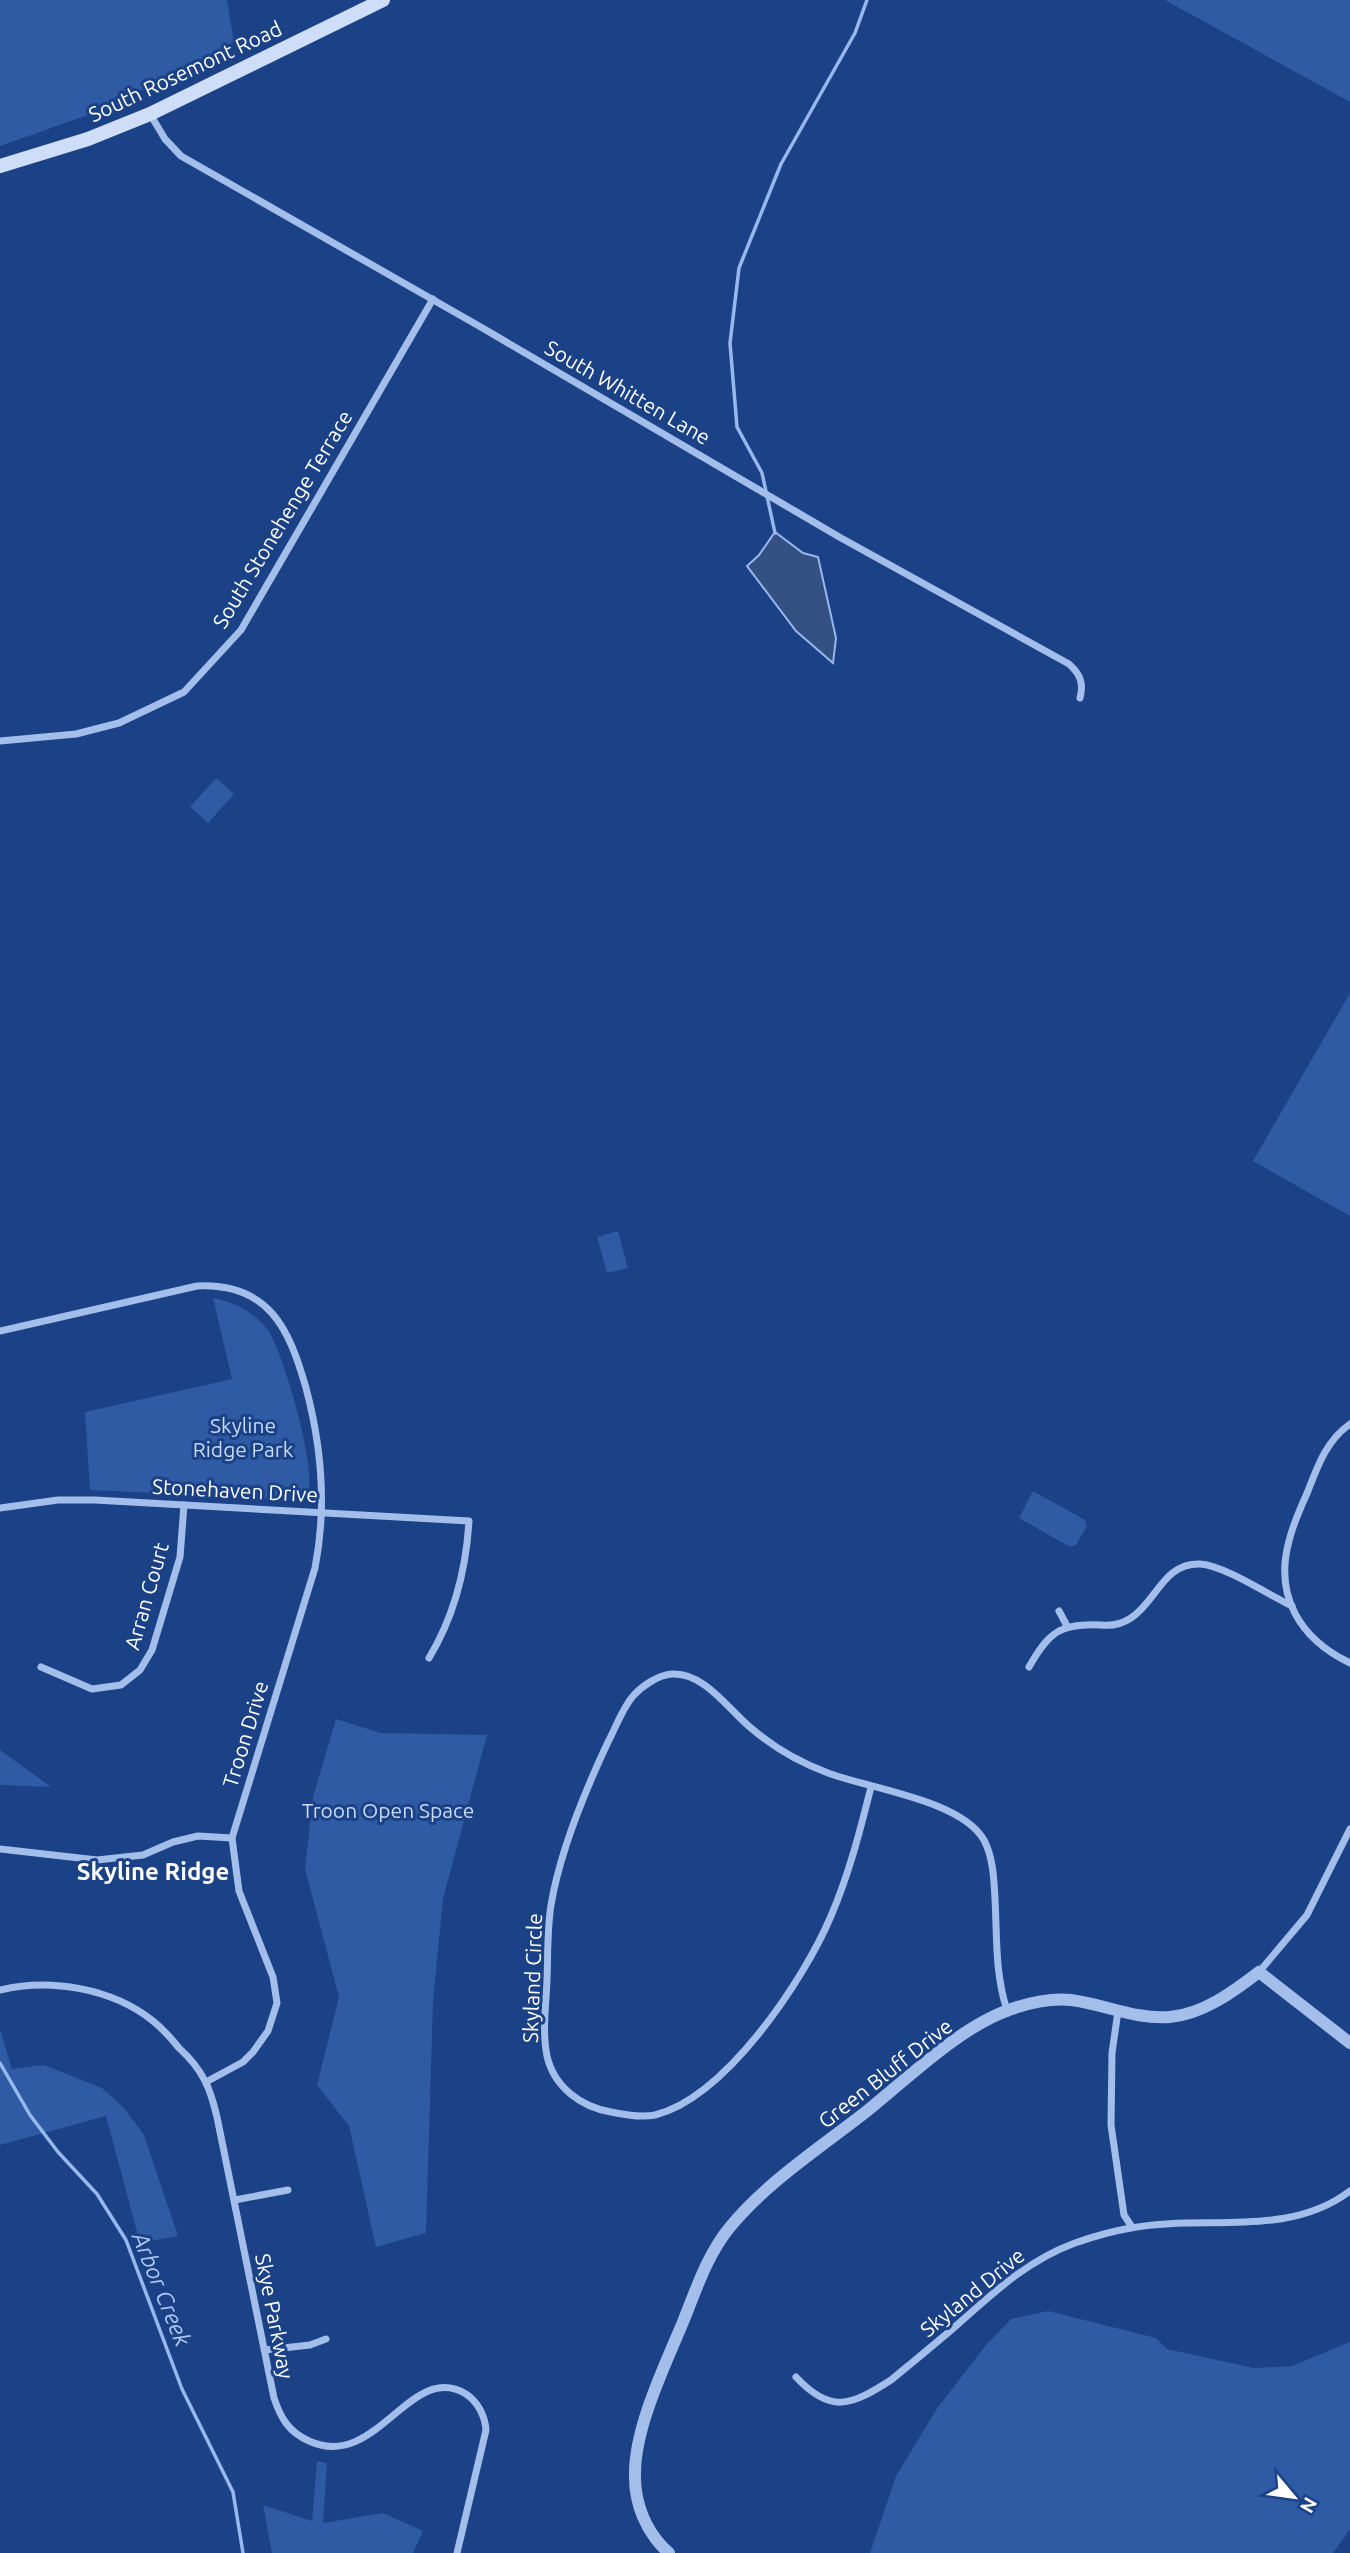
<svg xmlns="http://www.w3.org/2000/svg" width="1350" height="2553" viewBox="0 0 1350 2553" font-family="Ubuntu,sans-serif">
  <style>
    .green { fill: #2f5aa4 }
    .water { fill: #355183; stroke: #96b8ed; stroke-width: 2 }
    .lines { fill: none; stroke-linecap: round; stroke-linejoin: round }
    .stream { stroke: #96b8ed; stroke-width: 3.5 }
    .minor { stroke: #a3beeb; stroke-width: 7 }
    .tertiary { stroke: #a3beeb; stroke-width: 12 }
    .secondary { stroke: #cfdef8; stroke-width: 14 }
    .labels { text-anchor: middle; dominant-baseline: central; stroke-width: 6; stroke-linejoin: round; paint-order: stroke }
    .street-label { font-size: 21px; fill: #fff; stroke: #1b4186 }
    .park-label { font-size: 21px; fill: #c8daf8; stroke: #1b4186 }
    .water-label { font-size: 23px; font-style: italic; fill: #afc8f3; stroke: #1b4186 }
    .quarter-label { font-size: 24px; font-weight: bold; fill: #fff; stroke: #1b4186 }
  </style>
  <rect width="100%" height="100%" fill="#1b4186"/>
  <!-- green -->
  <g class="green">
    <polygon points="0,0 227,0 234,42 105,109 0,146"/>
    <polygon points="1165,0 1350,0 1350,102"/>
    <polygon points="216,778 234,794 208,823 190,807"/>
    <polygon points="1350,993 1350,1216 1253,1161"/>
    <polygon points="618,1231 628,1268 607,1273 597,1237"/>
    <path d="M213 1298C235 1302 254 1312 268 1330 282 1349 321 1479 306 1495 300 1502 288 1499 280 1499L90 1490 85 1412 232 1379Z"/>
    <polygon points="1033,1491 1085,1520 1087,1526 1076,1545 1070,1547 1019,1518"/>
    <polygon points="336,1719 381,1733 487,1735 443,1899 433,2002 426,2233 376,2247 349,2126 317,2085 339,1997 305,1869 313,1797"/>
    <polygon points="0,1750 51,1787 0,1785"/>
    <polygon points="0,2029 12,2069 44,2065 102,2088 124,2108 144,2135 178,2236 140,2243 106,2116 0,2145"/>
    <polygon points="1048,2311 1156,2338 1167,2349 1254,2368 1292,2366 1350,2342 1350,2529 1333,2553 870,2553 896,2476 938,2407 986,2345 1011,2319"/>
    <polygon points="317,2461 327,2463 323,2523 383,2513 423,2531 413,2553 272,2553 263,2505 312,2521"/>
  </g>
  <!-- water -->
  <polygon class="water" points="775,532 803,553 818,557 836,638 833,663 796,631 747,566 759,555"/>
  <g class="lines">
    <!-- stream -->
    <g class="stream">
      <polyline points="775,533 762,473 737,427 730,343 739,268 781,164 855,33 867,0"/>
      <polyline points="0,2063 30,2115 58,2152 97,2194 126,2240 182,2389 233,2492 243,2553"/>
    </g>
    <!-- minor -->
    <g class="minor">
      <path d="M150 114 165 139 181 156 479 326 841 538 1069 664C1080 674 1084 683 1080 698"/>
      <polyline points="0,741 76,734 119,723 184,692 241,630 433,299"/>
      <path d="M0 1331 197 1286C269 1283 289 1328 306 1388 322 1448 327 1507 315 1568L232 1838 239 1891 273 1977 277 2003 268 2031 253 2052 243 2062 206 2082"/>
      <path d="M1350 1424C1327 1440 1318 1465 1308 1491 1301 1507 1293 1524 1289 1541 1274 1596 1300 1639 1350 1663"/>
      <path d="M0 1508 58 1500H95L469 1521C466 1570 455 1615 429 1658"/>
      <polyline points="1059,1611 1067,1626"/>
      <polyline points="41,1667 92,1689 121,1685 140,1670 152,1650 180,1557 184,1505"/>
      <path d="M1029 1667C1049 1632 1060 1623 1101 1625 1111 1626 1122 1624 1131 1618 1157 1601 1163 1563 1200 1564 1223 1565 1269 1595 1292 1606"/>
      <path d="M871 1787C860 1831 849 1874 831 1916 804 1980 726 2097 655 2115 641 2118 625 2115 611 2112 581 2107 554 2087 547 2056 542 2032 546 2005 547 1980 548 1956 547 1930 551 1905 560 1851 585 1791 608 1742 616 1727 622 1709 633 1696 642 1686 658 1675 672 1674 704 1672 728 1709 751 1728 773 1747 801 1763 828 1773 871 1789 961 1800 984 1840 993 1857 994 1879 995 1899 997 1936 995 1974 1007 2010"/>
      <polyline points="0,1849 97,1860 143,1855 173,1842 198,1836 232,1838"/>
      <polyline points="1259,1972 1307,1915 1350,1829"/>
      <path d="M0 1990C50 1978 112 1988 153 2021 163 2029 171 2038 179 2048 189 2057 199 2069 205 2081 211 2092 214 2105 217 2117L274 2398C281 2419 289 2432 309 2441 377 2472 410 2360 466 2394 478 2402 485 2416 486 2430L457 2553"/>
      <polyline points="1118,2011 1112,2053 1111,2125 1124,2215 1132,2227"/>
      <polyline points="235,2200 288,2190"/>
      <polyline points="265,2350 310,2345 326,2339"/>
      <path d="M796 2377C831 2415 852 2405 891 2380 913 2362 935 2344 957 2325 993 2293 1028 2260 1075 2243 1092 2237 1113 2231 1131 2228 1203 2214 1287 2239 1350 2191"/>
    </g>
    <!-- tertiary -->
    <path class="tertiary" d="M669 2553C646 2533 634 2503 635 2473 635 2427 665 2365 683 2322 696 2290 707 2255 730 2227 767 2182 821 2147 867 2111 908 2078 960 2027 1009 2010 1027 2003 1051 1998 1071 2000 1104 2004 1136 2020 1170 2017 1203 2014 1233 1992 1259 1972L1350 2043"/>
    <!-- secondary -->
    <polyline class="secondary" points="0,166 88,139 150,114 383,0"/>
  </g>
  <g class="labels">
    <!-- street labels -->
    <g class="street-label">
      <text transform="translate(185 71) rotate(-25)">South Rosemont Road</text>
      <text transform="translate(628 392) rotate(30)">South Whitten Lane</text>
      <text transform="translate(282 519) rotate(-59)">South Stonehenge Terrace</text>
      <text transform="translate(235 1490) rotate(3)">Stonehaven Drive</text>
      <text transform="translate(146 1596) rotate(-74)">Arran Court</text>
      <text transform="translate(245 1734) rotate(-73)">Troon Drive</text>
      <text transform="translate(532 1978) rotate(-88)">Skyland Circle</text>
      <text transform="translate(885 2073) rotate(-38)">Green Bluff Drive</text>
      <text transform="translate(972 2292) rotate(-39)">Skyland Drive</text>
      <text transform="translate(275 2316) rotate(79)">Skye Parkway</text>
    </g>
    <!-- park labels -->
    <g class="park-label">
      <text x="243" y="1425">Skyline<tspan x="243" dy="24">Ridge Park</tspan></text>
      <text x="388" y="1810">Troon Open Space</text>
    </g>
    <!-- water labels -->
    <g class="water-label">
      <text transform="translate(162 2289) rotate(68)">Arbor Creek</text>
    </g>
    <!-- quarter labels -->
    <g class="quarter-label">
      <text x="153" y="1871">Skyline Ridge</text>
    </g>
  </g>
  <!-- north arrow -->
  <g transform="translate(1294 2497) rotate(119)" stroke="#1b4186" stroke-width="5" paint-order="stroke">
  <path d="M0-5L12 26L0 18L-12 26Z" fill="#ffffff"/>
  <text y="-10" font-size="19" font-weight="bold" text-anchor="middle" fill="#ffffff">N</text>
  </g>
</svg>
